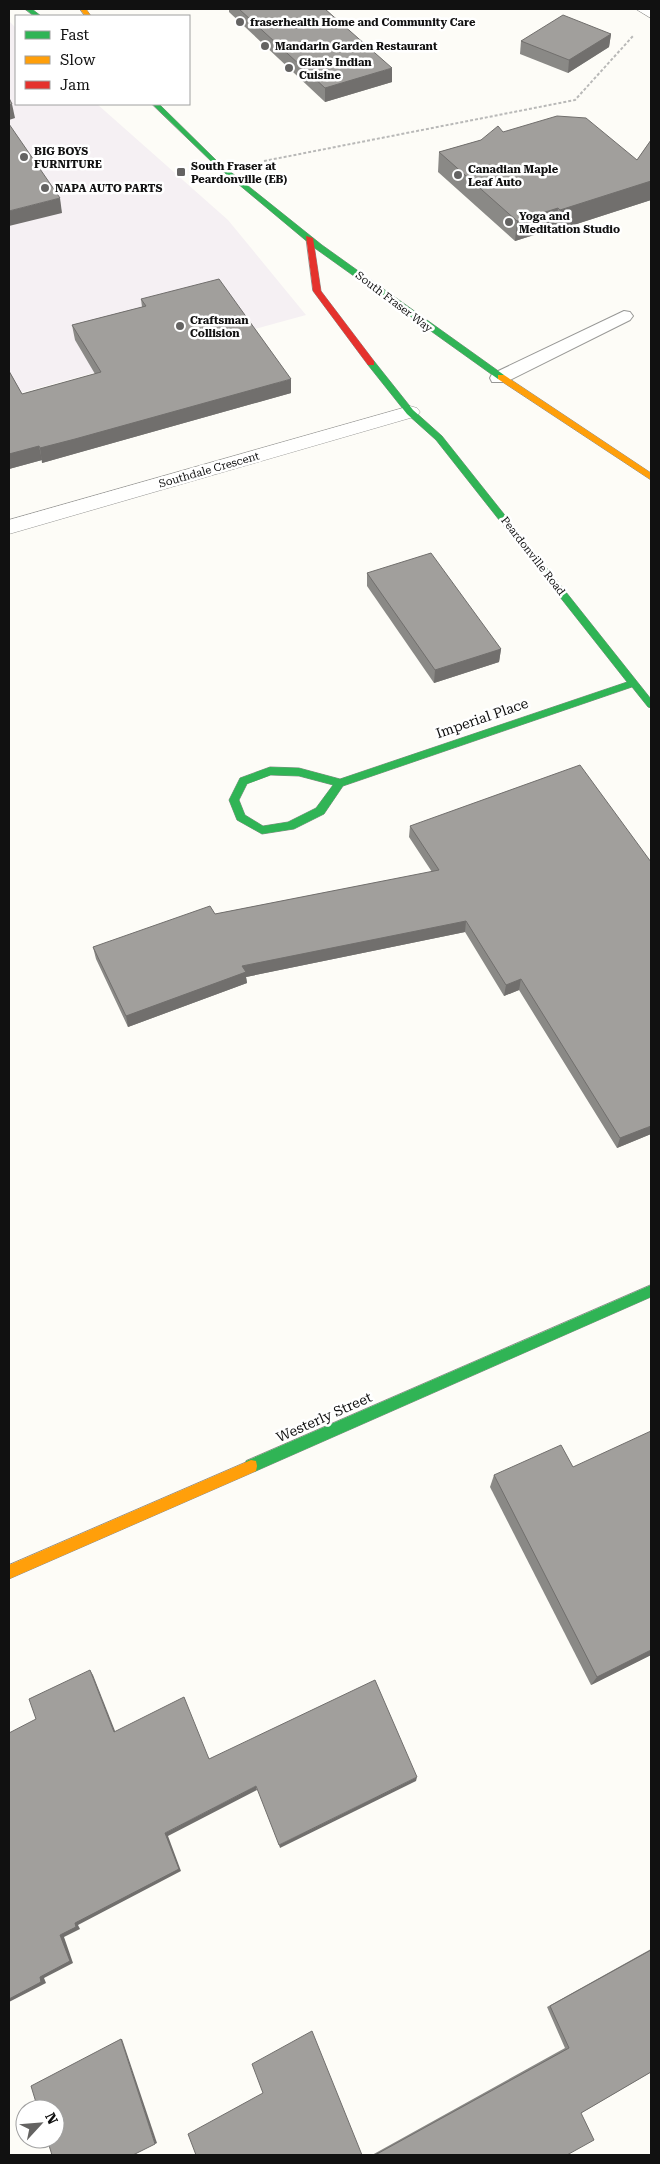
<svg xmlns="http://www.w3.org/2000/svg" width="660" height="2164" viewBox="0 0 660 2164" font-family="'Roboto Serif',serif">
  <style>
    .industrial { fill: #f5f0f3 }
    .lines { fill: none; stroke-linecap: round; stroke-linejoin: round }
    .lane-casing { stroke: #979795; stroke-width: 2 }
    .street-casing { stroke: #979795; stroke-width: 1 }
    .fast-casing { stroke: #8e8d8b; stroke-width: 1 }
    .slow-casing { stroke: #8e8d8b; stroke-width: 1 }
    .jam-casing { stroke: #8e8d8b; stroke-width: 1 }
    .path { stroke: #b9b9b8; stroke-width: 2; stroke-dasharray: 3 2; stroke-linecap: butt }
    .lane { fill: #fffffe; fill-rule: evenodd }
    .street { fill: #fffffe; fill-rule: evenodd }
    .fast { fill: #30b455; fill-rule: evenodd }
    .slow { fill: #ff9f0a; fill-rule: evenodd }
    .jam { fill: #e5322d; fill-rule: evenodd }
    .wall { fill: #8a8986 }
    .shaded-wall { fill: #716f6d }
    .building { fill: #a19f9c; stroke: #716f6d }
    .poi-dot { fill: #646362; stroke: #fff; stroke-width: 2 }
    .labels { text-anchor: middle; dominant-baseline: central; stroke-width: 5; stroke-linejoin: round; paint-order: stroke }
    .far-poi-label { font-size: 11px; font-weight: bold; fill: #111; stroke: #fff; text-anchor: start }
    .far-street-label { font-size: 11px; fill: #111; stroke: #fff }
    .street-label { font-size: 14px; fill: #111; stroke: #fff }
  </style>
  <rect width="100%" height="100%" fill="#fdfcf7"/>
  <!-- industrial -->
  <polygon class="industrial" points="9,21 16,28 16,104 97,104 228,220 306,315 9,396"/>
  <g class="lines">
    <defs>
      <polygon id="lane" points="624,311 630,312 633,316 630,320 506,382 492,382 490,378 492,374"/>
      <g id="street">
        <polygon points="636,9 651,9 651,18"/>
        <polygon points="410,406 417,408 420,412 417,416 9,534 9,520"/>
      </g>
      <g id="fast">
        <polygon points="25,9 32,9 41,16 34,16"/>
        <polygon points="152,104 159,104 217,161 322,245 504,375 504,379 498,379 316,249 213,163"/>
        <path d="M368 361H374L413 410 442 436 651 699V708L648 707 632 687 343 786 324 814 294 829 262 834 237 820 229 800 240 778 270 767 299 768 340 779 627 682 436 440 407 414 368 365ZM271 775 299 776 333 785 316 808 288 822 263 826 245 815 239 800 247 784Z"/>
        <polygon points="651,1285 651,1297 256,1471 251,1472 246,1471 245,1466 246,1461"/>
      </g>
      <g id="slow">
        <polygon points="80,9 86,9 91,16 85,16"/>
        <polygon points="498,375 504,375 651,473 651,480 498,379"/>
        <polygon points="251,1460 256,1461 257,1466 256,1471 9,1579 9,1565"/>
      </g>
      <polygon id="jam" points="306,236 313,238 321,291 374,361 374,365 368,365 313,291"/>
    </defs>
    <!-- lane casing -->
    <use href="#lane" class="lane-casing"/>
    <!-- street casing -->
    <use href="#street" class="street-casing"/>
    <!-- fast casing -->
    <use href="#fast" class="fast-casing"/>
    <!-- slow casing -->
    <use href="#slow" class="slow-casing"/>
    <!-- jam casing -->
    <use href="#jam" class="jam-casing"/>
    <!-- path -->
    <polyline class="path" points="264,161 575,100 633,36"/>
    <!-- lane -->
    <use href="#lane" class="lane"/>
    <!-- street -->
    <use href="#street" class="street"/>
    <!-- fast -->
    <use href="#fast" class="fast"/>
    <!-- slow -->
    <use href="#slow" class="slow"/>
    <!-- jam -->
    <use href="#jam" class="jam"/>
  </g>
  <!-- wall -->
  <g class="wall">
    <polygon points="229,9 325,9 392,82 325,102 229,12"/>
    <polygon points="611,34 609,47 568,73 520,54 521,41"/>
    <polygon points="503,132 637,160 651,140 651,200 558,230 556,228 515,241 438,172 439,152 481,140"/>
    <polygon points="141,299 291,393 77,453 42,463 42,460 9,469 9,371 22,394 95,374 75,340 72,325 142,307"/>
    <polygon points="367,573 501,649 499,662 434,683 367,586"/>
    <polygon points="410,826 651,1134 617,1148 519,990 504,996 465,932 246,977 247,983 128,1027 96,959 93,947 215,914 432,872 409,837"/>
    <polygon points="573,1467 651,1655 591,1685 490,1487 494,1475"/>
    <polygon points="651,1949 651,2072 581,2113 567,2155 372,2155 565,2048 547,2007"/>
  </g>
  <!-- shaded-wall -->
  <g class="shaded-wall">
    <polygon points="611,34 609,47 568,73 569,60"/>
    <polygon points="392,68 392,82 325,102 325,88"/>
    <polygon points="12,104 15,118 9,120 9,105"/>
    <polygon points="651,181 651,200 558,230 560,210"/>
    <polygon points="60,198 62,213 9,226 9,211"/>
    <polygon points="558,208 556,228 515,241 517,221"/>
    <polygon points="291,379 291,393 42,463 40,448"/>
    <polygon points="39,446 42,460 9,469 9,454"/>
    <polygon points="501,649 499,662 434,683 435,670"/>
    <polygon points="466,921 465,932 246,977 247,983 128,1027 126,1016 242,966"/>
    <polygon points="521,979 519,990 504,996 506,985"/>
    <polygon points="651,1126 651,1134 617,1148 620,1138"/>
    <polygon points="651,1650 651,1655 591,1685 597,1677"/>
    <polygon points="90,1670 93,1675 117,1736 114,1732"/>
    <polygon points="417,1777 416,1781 280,1848 279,1845"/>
    <polygon points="256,1786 257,1790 168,1836 181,1871 78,1925 80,1929 64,1937 73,1963 44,1978 46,1983 9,2002 9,1999 40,1977 60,1935 75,1923 165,1833"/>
    <polygon points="121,2039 122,2039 157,2143 155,2144"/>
  </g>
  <!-- building -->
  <g class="building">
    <polygon points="239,9 325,9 392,68 325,88"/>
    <polygon points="563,15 611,34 569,60 521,41"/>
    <polygon points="9,98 12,104 9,105"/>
    <polygon points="557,116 586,118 637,160 651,140 651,181 560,210 558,208 517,221 439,152 481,140 498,126 503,132"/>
    <polygon points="9,124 60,198 9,211"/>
    <polygon points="219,279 291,379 75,439 40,448 39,446 9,454 9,371 22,394 101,372 72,325 146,306 141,299"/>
    <polygon points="431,553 501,649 435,670 367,573"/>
    <polygon points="580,765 651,862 651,1126 620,1138 521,979 506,985 466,921 242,966 246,972 126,1016 93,947 210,906 215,914 439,870 410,826"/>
    <polygon points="651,1431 651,1650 597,1677 494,1475 561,1445 573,1467"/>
    <polygon points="90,1670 114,1732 184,1697 209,1759 375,1680 417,1777 279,1845 256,1786 165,1833 179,1869 75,1923 76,1927 60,1935 70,1961 40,1977 41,1982 9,1999 9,1733 36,1719 29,1699"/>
    <polygon points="651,1950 651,2072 581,2113 594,2140 567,2155 375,2155 569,2048 550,2006"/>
    <polygon points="312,2031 362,2155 196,2155 188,2134 263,2093 252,2064"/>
    <polygon points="121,2039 155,2144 133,2155 52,2155 47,2139 55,2139 55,2109 38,2109 31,2086"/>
  </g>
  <!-- markers -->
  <g class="poi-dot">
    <circle cx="240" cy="22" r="5"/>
    <circle cx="265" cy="46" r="5"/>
    <circle cx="289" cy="68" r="5"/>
    <circle cx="24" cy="157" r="5"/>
    <rect x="176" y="167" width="10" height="10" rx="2.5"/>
    <circle cx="458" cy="175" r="5"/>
    <circle cx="45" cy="188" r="5"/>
    <circle cx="509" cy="222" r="5"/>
    <circle cx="180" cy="326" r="5"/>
  </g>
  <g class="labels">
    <!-- far-poi labels -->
    <g class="far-poi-label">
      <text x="250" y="22">fraserhealth Home and Community Care</text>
      <text x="275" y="46">Mandarin Garden Restaurant</text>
      <text x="299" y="62">Gian's Indian<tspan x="299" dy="13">Cuisine</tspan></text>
      <text x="34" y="151">BIG BOYS<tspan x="34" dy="13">FURNITURE</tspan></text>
      <text x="191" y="166">South Fraser at<tspan x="191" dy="13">Peardonville (EB)</tspan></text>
      <text x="468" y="169">Canadian Maple<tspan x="468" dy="13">Leaf Auto</tspan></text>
      <text x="55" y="188">NAPA AUTO PARTS</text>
      <text x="519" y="216">Yoga and<tspan x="519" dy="13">Meditation Studio</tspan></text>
      <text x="190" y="320">Craftsman<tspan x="190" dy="13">Collision</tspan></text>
    </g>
    <!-- far-street labels -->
    <g class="far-street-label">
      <text transform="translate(394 302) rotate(37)">South Fraser Way</text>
      <text transform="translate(209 470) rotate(-16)">Southdale Crescent</text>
      <text transform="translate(533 556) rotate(52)">Peardonville Road</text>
    </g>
    <!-- street labels -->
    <g class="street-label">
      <text transform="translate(482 718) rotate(-19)">Imperial Place</text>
      <text transform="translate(324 1417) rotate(-24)">Westerly Street</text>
    </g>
  </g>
  <!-- border -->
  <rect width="660" height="2164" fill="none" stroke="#111111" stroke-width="20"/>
  <!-- legend -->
  <rect x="15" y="15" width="175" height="90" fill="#ffffff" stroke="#a0a0a0"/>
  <rect x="25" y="31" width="25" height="8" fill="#30b455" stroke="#a0a0a0"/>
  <text x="60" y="40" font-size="15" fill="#111111">Fast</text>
  <rect x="25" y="56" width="25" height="8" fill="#ff9f0a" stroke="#a0a0a0"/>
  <text x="60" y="65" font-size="15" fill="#111111">Slow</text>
  <rect x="25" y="81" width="25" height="8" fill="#e5322d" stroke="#a0a0a0"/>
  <text x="60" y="90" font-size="15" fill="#111111">Jam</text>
  <!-- north arrow -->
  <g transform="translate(40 2124) rotate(64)"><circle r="24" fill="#ffffff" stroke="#a0a0a0"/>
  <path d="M0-4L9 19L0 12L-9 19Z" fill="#646362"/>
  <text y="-8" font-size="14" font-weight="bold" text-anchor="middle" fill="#111111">N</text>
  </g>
</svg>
